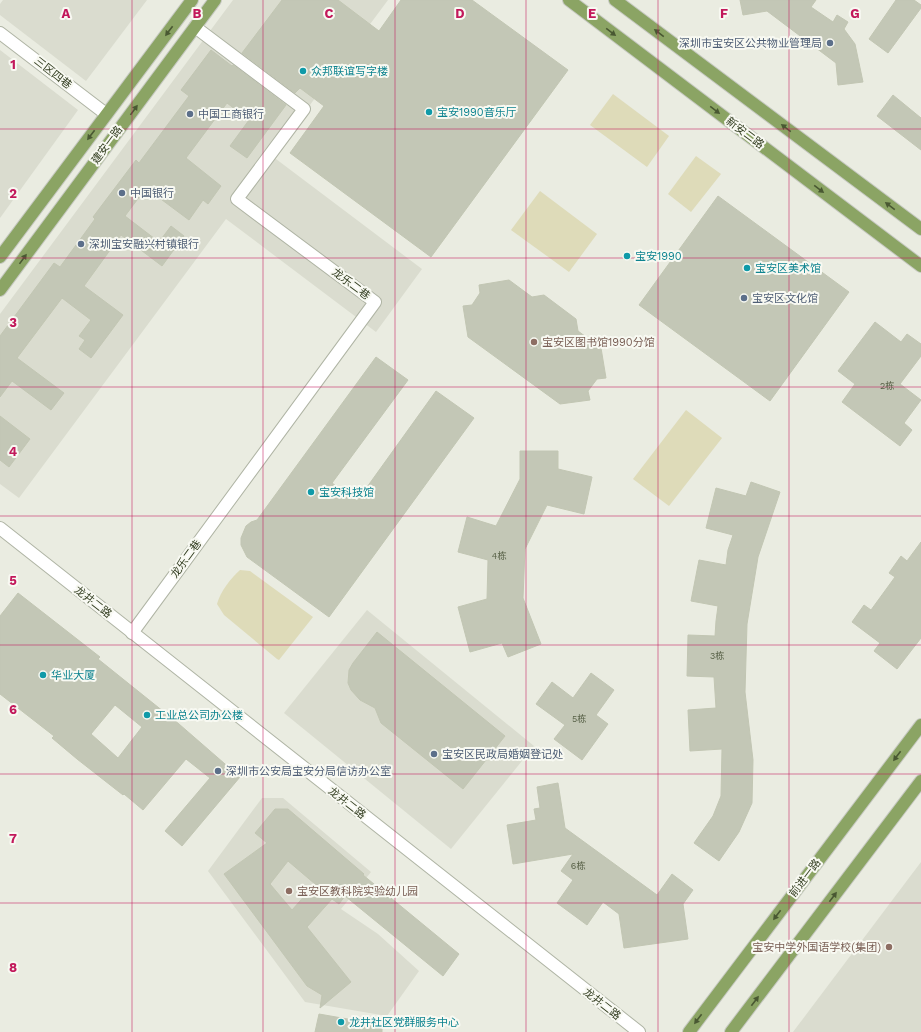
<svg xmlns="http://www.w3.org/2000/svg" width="921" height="1032" viewBox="0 0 921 1032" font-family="'Work Sans','Noto Sans SC',sans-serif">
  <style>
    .built { fill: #dadccf }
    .green { fill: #dedbb9 }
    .building { fill: #c3c7b6; stroke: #c2c6b3; fill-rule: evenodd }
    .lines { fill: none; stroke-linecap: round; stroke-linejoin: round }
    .minor-casing { stroke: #afb4a4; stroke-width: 14 }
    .major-casing { stroke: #c6c9c1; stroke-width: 14 }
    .minor { stroke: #fff; stroke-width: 12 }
    .major { stroke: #8ba464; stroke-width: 12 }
    .oneway { fill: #495832 }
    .grid { fill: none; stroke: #c2185b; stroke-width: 1; stroke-opacity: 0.55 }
    .service-dot { fill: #5c6f8a; stroke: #f8f9f2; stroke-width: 1.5 }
    .culture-dot { fill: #0f9aa8; stroke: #f8f9f2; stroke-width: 1.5 }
    .education-dot { fill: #8d6e63; stroke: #f8f9f2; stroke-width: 1.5 }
    .labels { text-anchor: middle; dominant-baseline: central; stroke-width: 4; stroke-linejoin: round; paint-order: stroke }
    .number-label { font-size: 9px; fill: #576046 }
    .service-label { font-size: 11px; fill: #4e5e75; stroke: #f8f9f2; text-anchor: start }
    .culture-label { font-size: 11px; fill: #0d838f; stroke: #f8f9f2; text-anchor: start }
    .street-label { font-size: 11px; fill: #333e21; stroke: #f8f9f2 }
    .education-label { font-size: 11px; fill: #785e54; stroke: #f8f9f2; text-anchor: start }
    .grid-label { font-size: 13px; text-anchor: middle; font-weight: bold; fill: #c2185b; stroke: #f8f9f2; stroke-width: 4; stroke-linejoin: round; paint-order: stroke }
  </style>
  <rect width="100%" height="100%" fill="#eaece1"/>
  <!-- built -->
  <g class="built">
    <polygon points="3,0 147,0 86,81 0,15 0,4"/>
    <polygon points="233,0 388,0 272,156 422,269 376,332 226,219 19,498 0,484 0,314"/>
    <polygon points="0,50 78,110 0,218"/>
    <polygon points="367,610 534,746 451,849 284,713"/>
    <polygon points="262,798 283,798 371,872 341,909 378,934 419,971 387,1016 305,1002 208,871"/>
    <polygon points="921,862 921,1032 793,1032"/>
  </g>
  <!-- green -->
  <g class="green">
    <polygon points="613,94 669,136 647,167 590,125"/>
    <polygon points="696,156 721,174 691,212 668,194"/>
    <polygon points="540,191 597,234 569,272 511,230"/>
    <polygon points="686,410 722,438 669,506 633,479"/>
    <path d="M240 570 250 571 313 617 279 660 277 659 224 615 217 604C220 592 231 578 240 570Z"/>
  </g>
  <!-- building -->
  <g class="building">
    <polygon points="282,0 338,0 379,31 401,0 472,0 568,70 431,257 290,153 324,106 300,88 295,93 242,53"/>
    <polygon points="740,0 816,0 811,7 833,22 837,15 848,22 844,29 855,44 863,82 838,85 836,63 767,11 743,15"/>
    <polygon points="896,0 914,0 921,5 921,8 888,53 869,39"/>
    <polygon points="211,50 232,66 233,65 286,105 247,158 230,146 249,120 227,103 186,158 221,186 208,204 203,200 189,220 146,188 125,216 159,242 171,226 184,236 162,266 121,235 84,286 123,315 91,358 79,349 85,340 79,336 91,320 62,298 17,358 64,393 51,410 12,381 0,397 0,336 54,263 60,267 95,219 93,217 136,160 139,163 189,96 181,90"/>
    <polygon points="893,95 921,118 921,150 877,116"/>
    <polygon points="718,196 849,292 770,401 639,305"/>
    <polygon points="509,280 532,297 544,295 576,319 578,331 601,348 606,378 597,379 588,391 590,400 560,404 468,337 463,306 472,305 480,293 479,285"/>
    <polygon points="875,322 901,342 907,334 921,344 921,356 900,384 921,400 904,423 912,430 900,446 842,402 855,384 838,371"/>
    <polygon points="376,357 408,380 332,483 357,501 436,391 474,418 329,617 247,557 241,545 241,538 246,526 251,522 257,520"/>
    <polygon points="0,416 30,439 9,467 0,460"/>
    <polygon points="520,451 558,451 558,469 592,477 584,514 547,505 525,549 523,598 541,644 508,657 502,643 470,652 458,607 487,599 488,560 458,552 467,517 496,526 520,479"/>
    <polygon points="751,482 780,492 758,557 747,624 745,692 753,760 752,803 739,832 719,861 694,843 713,816 721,796 722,749 690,751 688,710 716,708 714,677 687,676 688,635 715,636 716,621 718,606 691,601 699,560 726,565 728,550 733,535 706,528 716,488 746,496"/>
    <polygon points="921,542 921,638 897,669 874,651 880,643 852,622 864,605 871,610 895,577 889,573 901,556 907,561"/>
    <path d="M18 593 100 657 98 659 179 724 240 777 182 846 165 831 210 778 186 759 143 810 124 794 123 795 77 759 52 738 54 736 0 694V616ZM115 705 142 727 118 758 91 734Z"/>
    <polygon points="377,632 505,736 463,789 381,723 375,708 360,700 351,690 348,683 349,670 353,663"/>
    <polygon points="591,673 614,690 596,715 608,724 582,760 554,739 565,725 536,704 552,682 573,698"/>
    <polygon points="558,783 565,828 657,895 672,874 693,890 683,904 688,939 624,948 619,914 603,902 587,925 557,903 573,880 561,871 573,854 513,864 507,825 536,820 534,809 540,808 537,787"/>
    <path d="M275 809H288L364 874 363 875 459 954 443 976 345 896 339 904 332 899 307 927 351 982 320 1008 322 995 307 986 224 874 267 843 255 833ZM288 861 315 884 292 910 270 884Z"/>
    <polygon points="319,1014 382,1025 382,1032 315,1032"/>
  </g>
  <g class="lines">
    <defs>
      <g id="minor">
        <polyline points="0,33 106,114"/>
        <polyline points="0,528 639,1032"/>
        <polyline points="132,633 375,302 237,199 304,109 195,27"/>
      </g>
      <g id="major">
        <polyline points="569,0 921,266"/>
        <polyline points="615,0 921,229"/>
        <polyline points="0,257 192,0"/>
        <polyline points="0,290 215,0"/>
        <polyline points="689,1032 921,725"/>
        <polyline points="731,1032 921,781"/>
      </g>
    </defs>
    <!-- minor casing -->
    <use href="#minor" class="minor-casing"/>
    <!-- major casing -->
    <use href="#major" class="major-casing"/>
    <!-- minor -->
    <use href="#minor" class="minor"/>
    <!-- major -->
    <use href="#major" class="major"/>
  </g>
  <!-- one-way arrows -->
  <defs><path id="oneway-solid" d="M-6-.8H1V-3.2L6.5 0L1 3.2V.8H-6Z"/></defs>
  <g class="oneway">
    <use href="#oneway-solid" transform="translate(169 31) rotate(127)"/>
    <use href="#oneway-solid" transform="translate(611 32) rotate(37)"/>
    <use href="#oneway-solid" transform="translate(659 33) rotate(-143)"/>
    <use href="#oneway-solid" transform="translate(134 110) rotate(-54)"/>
    <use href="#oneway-solid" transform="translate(715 110) rotate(37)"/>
    <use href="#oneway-solid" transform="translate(786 128) rotate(-143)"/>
    <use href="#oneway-solid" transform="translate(91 135) rotate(127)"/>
    <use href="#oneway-solid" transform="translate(819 189) rotate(37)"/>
    <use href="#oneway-solid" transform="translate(890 206) rotate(-143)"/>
    <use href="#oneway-solid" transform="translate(23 259) rotate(-54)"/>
    <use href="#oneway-solid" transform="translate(897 756) rotate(127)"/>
    <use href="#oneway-solid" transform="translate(833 897) rotate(-53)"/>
    <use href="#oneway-solid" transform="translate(777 915) rotate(127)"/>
    <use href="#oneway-solid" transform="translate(755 1001) rotate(-53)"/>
    <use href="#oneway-solid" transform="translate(698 1019) rotate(127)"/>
  </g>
  <!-- grid -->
  <path class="grid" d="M132 0V1032M263 0V1032M395 0V1032M526 0V1032M658 0V1032M789 0V1032M0 129H921M0 258H921M0 387H921M0 516H921M0 645H921M0 774H921M0 903H921"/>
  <!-- markers -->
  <g class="service-dot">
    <circle cx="830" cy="43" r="4"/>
    <circle cx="190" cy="114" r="4"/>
    <circle cx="122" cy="193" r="4"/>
    <circle cx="81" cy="244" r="4"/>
    <circle cx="744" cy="298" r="4"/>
    <circle cx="434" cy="754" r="4"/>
    <circle cx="218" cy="771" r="4"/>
  </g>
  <g class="culture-dot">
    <circle cx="303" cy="71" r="4"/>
    <circle cx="429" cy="112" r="4"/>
    <circle cx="627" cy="256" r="4"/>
    <circle cx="747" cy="268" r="4"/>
    <circle cx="311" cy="492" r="4"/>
    <circle cx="43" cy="675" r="4"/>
    <circle cx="147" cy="715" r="4"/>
    <circle cx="341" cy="1022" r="4"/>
  </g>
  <g class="education-dot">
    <circle cx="534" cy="342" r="4"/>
    <circle cx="289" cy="891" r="4"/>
    <circle cx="889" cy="947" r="4"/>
  </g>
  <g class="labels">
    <!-- number labels -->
    <g class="number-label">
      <text x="887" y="386">2栋</text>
      <text x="499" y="556">4栋</text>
      <text x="717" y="656">3栋</text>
      <text x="579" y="719">5栋</text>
      <text x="578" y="866">6栋</text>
    </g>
    <!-- service labels -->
    <g class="service-label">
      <text x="822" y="43" text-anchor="end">深圳市宝安区公共物业管理局</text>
      <text x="198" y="114">中国工商银行</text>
      <text x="130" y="193">中国银行</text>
      <text x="89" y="244">深圳宝安融兴村镇银行</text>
      <text x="752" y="298">宝安区文化馆</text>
      <text x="442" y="754">宝安区民政局婚姻登记处</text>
      <text x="226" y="771">深圳市公安局宝安分局信访办公室</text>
    </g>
    <!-- culture labels -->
    <g class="culture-label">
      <text x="311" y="71">众邦联谊写字楼</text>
      <text x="437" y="112">宝安1990音乐厅</text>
      <text x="635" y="256">宝安1990</text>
      <text x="755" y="268">宝安区美术馆</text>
      <text x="319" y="492">宝安科技馆</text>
      <text x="51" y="675">华业大厦</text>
      <text x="155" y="715">工业总公司办公楼</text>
      <text x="349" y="1022">龙井社区党群服务中心</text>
    </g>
    <!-- street labels -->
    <g class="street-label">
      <text transform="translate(53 73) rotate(38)">三区四巷</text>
      <text transform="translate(745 133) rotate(37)">新安二路</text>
      <text transform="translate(107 145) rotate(-54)">建安一路</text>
      <text transform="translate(351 284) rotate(37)">龙乐二巷</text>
      <text transform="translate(186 559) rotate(-54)">龙乐二巷</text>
      <text transform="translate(93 602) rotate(38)">龙井二路</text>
      <text transform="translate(347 803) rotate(38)">龙井二路</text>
      <text transform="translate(805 878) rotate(-53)">前进一路</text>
      <text transform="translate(602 1004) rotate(38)">龙井二路</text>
    </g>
    <!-- education labels -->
    <g class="education-label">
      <text x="542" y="342">宝安区图书馆1990分馆</text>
      <text x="297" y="891">宝安区教科院实验幼儿园</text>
      <text x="881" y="947" text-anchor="end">宝安中学外国语学校(集团)</text>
    </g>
  </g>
  <g class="grid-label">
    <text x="66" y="18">A</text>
    <text x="197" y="18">B</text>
    <text x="329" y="18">C</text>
    <text x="460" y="18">D</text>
    <text x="592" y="18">E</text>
    <text x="724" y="18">F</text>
    <text x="855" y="18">G</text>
    <text x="13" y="69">1</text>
    <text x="13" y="198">2</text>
    <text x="13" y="327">3</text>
    <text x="13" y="456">4</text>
    <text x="13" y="585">5</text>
    <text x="13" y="714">6</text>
    <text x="13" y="843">7</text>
    <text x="13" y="972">8</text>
  </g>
</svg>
